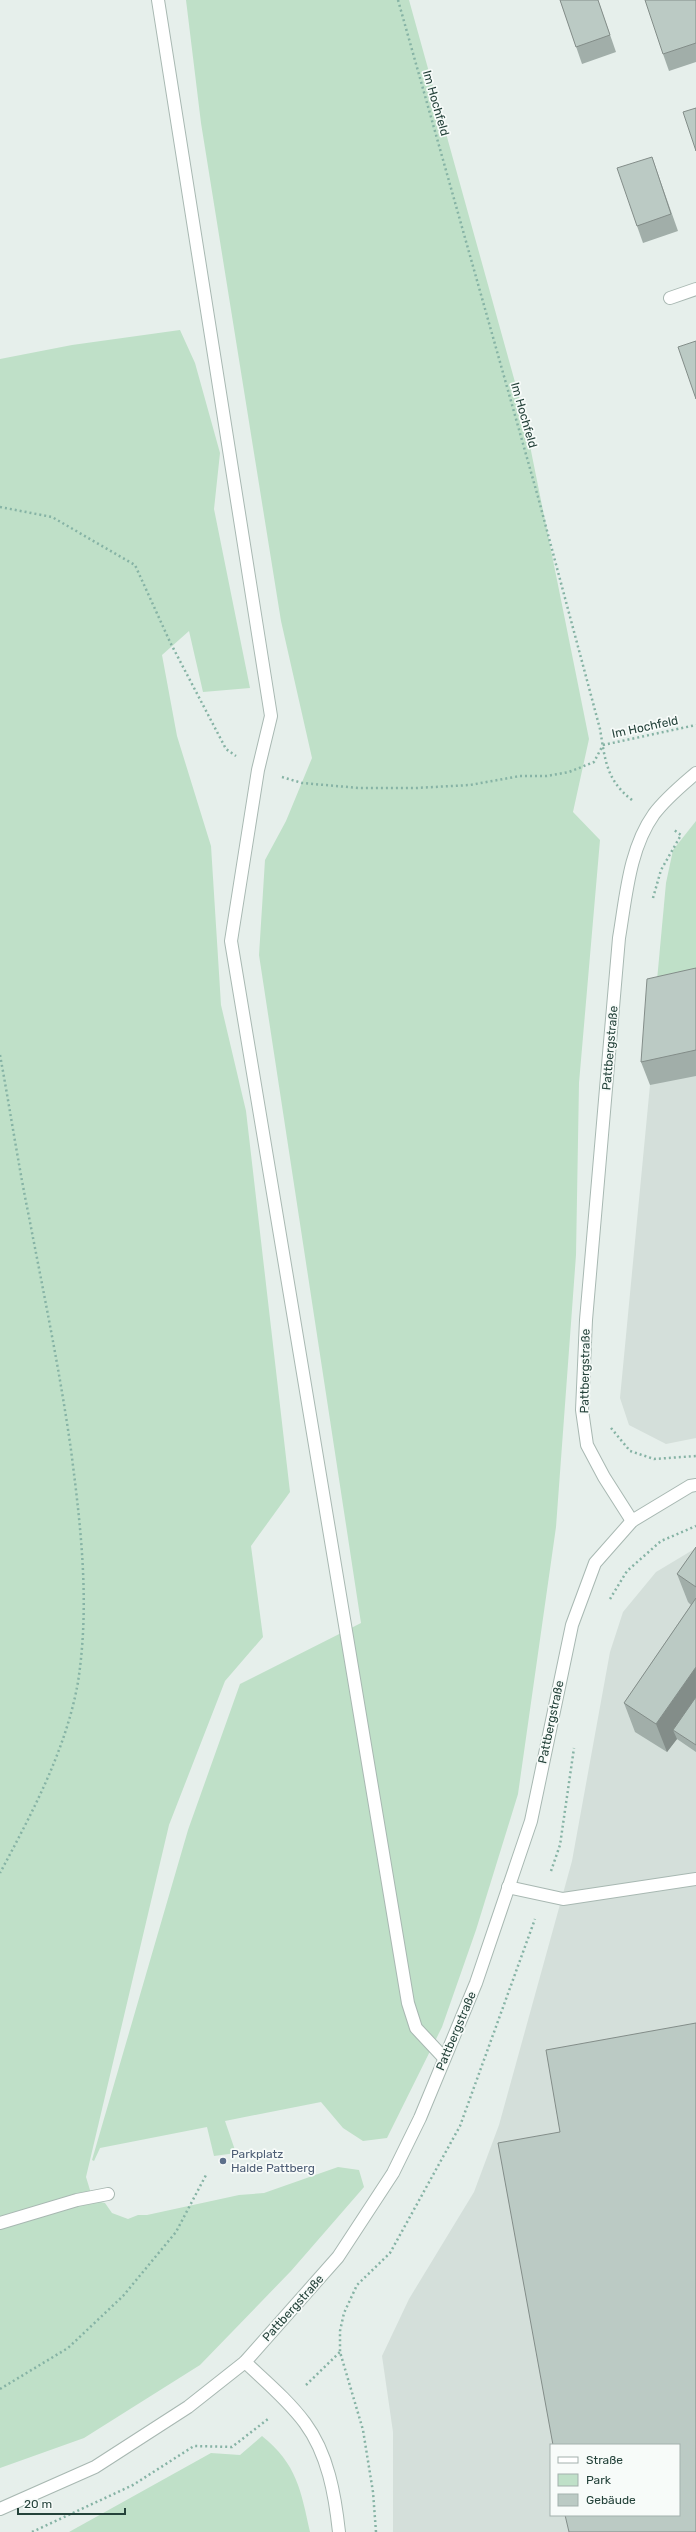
<svg xmlns="http://www.w3.org/2000/svg" width="696" height="2532" viewBox="0 0 696 2532" font-family="Rubik,sans-serif">
  <style>
    .built { fill: #d4dfda; fill-rule: evenodd }
    .green { fill: #bfe0c8 }
    .lines { fill: none; stroke-linecap: round; stroke-linejoin: round }
    .minor-casing { stroke: #a8b8b2; stroke-width: 14 }
    .path { stroke: #86b3a5; stroke-width: 2.5; stroke-dasharray: 2 3; stroke-linecap: butt }
    .minor { stroke: #fff; stroke-width: 12 }
    .wall { fill: #a1aea9 }
    .shaded-wall { fill: #838d89 }
    .building { fill: #bbcac4; stroke: #838d89 }
    .service-dot { fill: #5c6f8a; stroke: #f7fbf9; stroke-width: 1.5 }
    .labels { text-anchor: middle; dominant-baseline: central; stroke-width: 3.5; stroke-linejoin: round; paint-order: stroke }
    .street-label { font-size: 12px; fill: #24423a; stroke: #f7fbf9 }
    .service-label { font-size: 12px; fill: #4e5e75; stroke: #f7fbf9; text-anchor: start }
  </style>
  <rect width="100%" height="100%" fill="#e6efeb"/>
  <!-- built -->
  <g class="built">
    <polygon points="696,994 696,1438 666,1444 629,1425 620,1398 650,1085 655,1002"/>
    <path d="M696 1548V2532H393V2432L382 2356 409 2299 474 2192 499 2125 572 1861 610 1652 623 1612 656 1572ZM551 2445H679V2515H551Z"/>
  </g>
  <!-- green -->
  <g class="green">
    <polygon points="186,0 409,0 523,411 589,739 573,812 600,840 579,1083 576,1255 556,1527 518,1794 476,1930 442,2027 387,2138 363,2141 343,2128 321,2102 225,2121 236,2153 214,2156 207,2127 100,2148 94,2161 92,2160 188,1830 240,1684 361,1623 259,955 265,860 286,821 312,758 281,621 201,123"/>
    <polygon points="180,330 195,363 220,453 214,509 250,688 203,692 189,631 162,655 177,736 211,846 221,1005 246,1111 290,1492 251,1546 263,1637 225,1681 169,1825 86,2177 93,2200 105,2203 112,2213 128,2219 138,2215 147,2215 239,2195 264,2193 338,2167 359,2170 364,2187 291,2271 200,2365 84,2438 0,2468 0,359 72,345"/>
    <polygon points="696,821 696,994 655,1002 666,883 673,850"/>
    <path d="M262 2436C297 2464 301 2491 310 2532H69L211 2453 240 2455Z"/>
  </g>
  <g class="lines">
    <defs>
      <g id="minor">
        <polyline points="158,0 271,716 258,770 231,941 408,2003 416,2028 444,2058"/>
        <polyline points="670,298 696,289"/>
        <path d="M632 1521 604 1477 587 1445 582 1410 586 1320 619 938C626 897 629 849 654 814 666 798 681 786 696 773"/>
        <polyline points="508,1887 563,1899 696,1879"/>
        <polyline points="0,2223 77,2200 108,2194"/>
        <path d="M245 2362C265 2381 288 2400 305 2423 328 2454 335 2495 339 2532"/>
        <polyline points="0,2509 95,2467 188,2407 245,2362 338,2257 393,2173 420,2118 476,1983 531,1821 572,1625 595,1563 632,1521 690,1486 696,1485"/>
      </g>
    </defs>
    <!-- minor casing -->
    <use href="#minor" class="minor-casing"/>
    <!-- path -->
    <g class="path">
      <path d="M398 0 538 497 600 729C605 759 606 780 632 800"/>
      <polyline points="0,507 52,517 135,565 170,642 226,749 236,756"/>
      <polyline points="603,745 696,725"/>
      <polyline points="282,777 302,783 359,788 416,788 470,785 520,776 547,776 569,772 594,762 603,745"/>
      <polyline points="653,898 661,870 681,835 674,830"/>
      <path d="M0 1055C10 1109 18 1163 29 1217 44 1295 60 1372 71 1450 81 1528 90 1604 78 1682 66 1750 32 1813 0 1873"/>
      <polyline points="611,1428 630,1451 654,1459 696,1456"/>
      <polyline points="610,1599 627,1571 661,1541 696,1526"/>
      <polyline points="551,1871 560,1845 574,1748"/>
      <polyline points="306,2385 340,2352"/>
      <polyline points="0,2389 68,2348 123,2296 176,2232 206,2175"/>
      <polyline points="32,2532 133,2485 194,2446 232,2447 268,2419"/>
      <polyline points="376,2532 373,2492 363,2430 340,2352 340,2331 344,2313 357,2285 390,2253 460,2126 535,1919"/>
    </g>
    <!-- minor -->
    <use href="#minor" class="minor"/>
  </g>
  <!-- wall -->
  <g class="wall">
    <polygon points="560,0 598,0 616,52 582,64"/>
    <polygon points="696,0 696,62 669,71 663,54"/>
    <polygon points="652,157 678,231 643,243 637,226"/>
    <polygon points="696,968 696,1076 650,1085 641,1062"/>
    <polygon points="696,1547 696,1752 677,1739 667,1752 635,1732 624,1703 691,1605 688,1602 677,1574"/>
  </g>
  <!-- shaded-wall -->
  <polygon class="shaded-wall" points="696,1667 696,1711 673,1730 677,1739 667,1752 656,1724"/>
  <!-- building -->
  <g class="building">
    <polygon points="560,0 598,0 610,35 576,47"/>
    <polygon points="645,0 696,0 696,43 663,54"/>
    <polygon points="696,108 696,151 683,112"/>
    <polygon points="652,157 671,214 637,226 617,168"/>
    <polygon points="696,341 696,399 678,347"/>
    <polygon points="696,968 696,1050 641,1062 647,979"/>
    <polygon points="696,1547 696,1587 677,1574"/>
    <polygon points="696,1598 696,1667 656,1724 624,1703"/>
    <polygon points="696,1697 696,1745 673,1730"/>
    <polygon points="696,2023 696,2532 569,2532 565,2515 679,2515 679,2445 553,2445 498,2143 560,2132 546,2050"/>
  </g>
  <!-- markers -->
  <circle class="service-dot" cx="223" cy="2161" r="4"/>
  <g class="labels">
    <!-- street labels -->
    <g class="street-label">
      <text transform="translate(436 103) rotate(74)">Im Hochfeld</text>
      <text transform="translate(524 415) rotate(74)">Im Hochfeld</text>
      <text transform="translate(645 727) rotate(-12)">Im Hochfeld</text>
      <text transform="translate(610 1048) rotate(-85)">Pattbergstraße</text>
      <text transform="translate(585 1371) rotate(-89)">Pattbergstraße</text>
      <text transform="translate(551 1722) rotate(-78)">Pattbergstraße</text>
      <text transform="translate(456 2031) rotate(-67)">Pattbergstraße</text>
      <text transform="translate(293 2308) rotate(-48)">Pattbergstraße</text>
    </g>
    <!-- service labels -->
    <g class="service-label">
      <text x="231" y="2154">Parkplatz<tspan x="231" dy="14">Halde Pattberg</tspan></text>
    </g>
  </g>
  <!-- legend -->
  <rect x="550" y="2444" width="130" height="72" fill="#f7fbf9" stroke="#a3b1ad"/>
  <rect x="558" y="2457" width="20" height="6" fill="#ffffff" stroke="#a3b1ad"/>
  <text x="586" y="2464" font-size="12" fill="#24423a">Straße</text>
  <rect x="558" y="2474" width="20" height="12" fill="#bfe0c8" stroke="#a3b1ad"/>
  <text x="586" y="2484" font-size="12" fill="#24423a">Park</text>
  <rect x="558" y="2494" width="20" height="12" fill="#bbcac4" stroke="#a3b1ad"/>
  <text x="586" y="2504" font-size="12" fill="#24423a">Gebäude</text>
  <!-- scale -->
  <path d="M18 2508v6h107v-6" fill="none" stroke="#24423a" stroke-width="2"/>
  <text x="24" y="2508" font-size="12" fill="#24423a" stroke="#f7fbf9" stroke-width="3" paint-order="stroke">20 m</text>
</svg>
